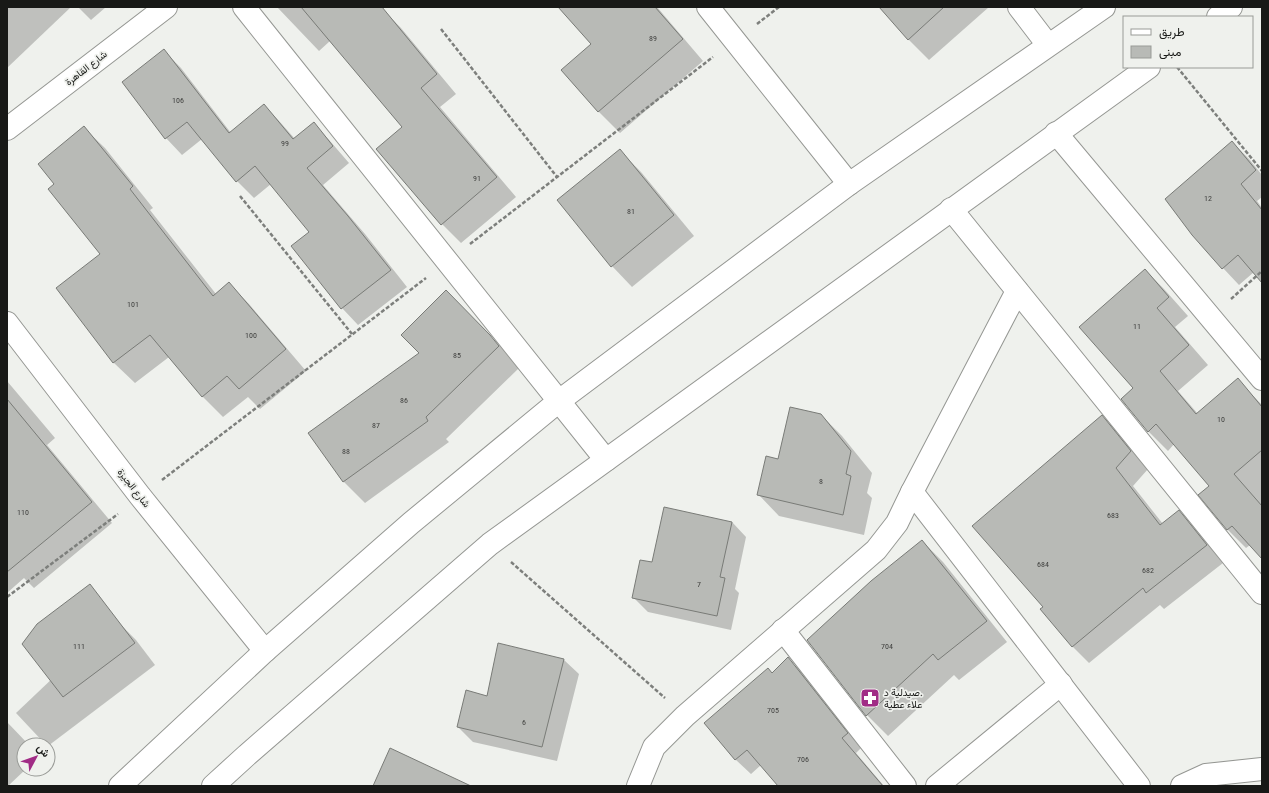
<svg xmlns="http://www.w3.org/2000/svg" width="1269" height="793" viewBox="0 0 1269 793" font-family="'Roboto Condensed',Vazirmatn,sans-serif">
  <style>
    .shadow { fill: #0003 }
    .building { fill: #b8bab6; stroke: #797b77 }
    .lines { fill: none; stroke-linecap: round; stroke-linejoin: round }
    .minor-casing { stroke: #959793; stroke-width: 24 }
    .path { stroke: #7d7f7c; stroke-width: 2.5; stroke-dasharray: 4 2; stroke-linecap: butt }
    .minor { stroke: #fff; stroke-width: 22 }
    .labels { text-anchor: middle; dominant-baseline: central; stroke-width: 3.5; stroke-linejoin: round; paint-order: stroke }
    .number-label { font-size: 8px; fill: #40413f }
    .street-label { font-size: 10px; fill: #181917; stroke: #eff1ed }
    .poi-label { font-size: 10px; fill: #181917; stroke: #eff1ed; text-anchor: start }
  </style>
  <rect width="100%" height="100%" fill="#eff1ed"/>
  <!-- shadow -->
  <g class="shadow">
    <polygon points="7,7 71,7 7,68"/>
    <polygon points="78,7 106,7 91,20"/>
    <polygon points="277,7 381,8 401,28 456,94 440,107 516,197 461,243 442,224 403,127 330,41 319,51"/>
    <polygon points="560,7 657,7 703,61 620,133 599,112 563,70 592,44"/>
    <polygon points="880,7 989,7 929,60 908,39"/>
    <polygon points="164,51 181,68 231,133 264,105 280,122 295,139 314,124 330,141 349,163 323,185 365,234 407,287 358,325 342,308 311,232 271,184 254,198 237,181 202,139 182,155 166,138"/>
    <polygon points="84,128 105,148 153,208 150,210 216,294 229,284 249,304 306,371 260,409 248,397 223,417 202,396 169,357 135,383 114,363 57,288 102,254 55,184"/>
    <polygon points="1232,142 1249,159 1262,175 1262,197 1257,201 1262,208 1262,281 1254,272 1239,285 1223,268"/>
    <polygon points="620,151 641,172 694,236 632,287 612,266"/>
    <polygon points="1145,270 1164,289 1188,316 1175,327 1208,365 1178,391 1198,414 1238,380 1262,405 1262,557 1250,545 1246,548 1227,529 1210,486 1174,444 1168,451 1149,432 1122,399 1134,388"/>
    <polygon points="446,292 511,357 519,368 446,439 449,442 365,503 344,482 309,433 420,353"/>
    <polygon points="7,381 55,438 47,445 112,523 34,588 24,578 7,593"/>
    <polygon points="821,415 842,436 872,473 867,493 872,498 864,535 779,516 758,494"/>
    <polygon points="1102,416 1119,433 1148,469 1133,486 1163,524 1179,511 1196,528 1223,563 1164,609 1160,605 1089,663 1072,646 1044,607"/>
    <polygon points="732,522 746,537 735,589 739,593 731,630 648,612 633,597 653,564"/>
    <polygon points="922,541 943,562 1007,642 959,680 954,675 888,736 867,715"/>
    <polygon points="115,619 136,640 155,665 48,746 46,745 16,713"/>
    <polygon points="499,644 564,660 579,674 557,761 473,742 458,727 487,697"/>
    <polygon points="788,659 803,673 861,748 856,753 884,786 779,786 761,765 751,774 736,760 705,723 772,674"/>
    <polygon points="7,722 29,745 24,745 24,769 26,769 8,786"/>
  </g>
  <!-- building -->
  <g class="building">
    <polygon points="301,7 382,7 437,74 421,88 497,177 441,225 376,149 402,127"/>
    <polygon points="558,7 655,7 683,39 598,112 561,70 591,44"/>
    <polygon points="879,7 944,7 908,40"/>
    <polygon points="164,49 229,133 264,104 293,139 314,122 333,146 307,168 348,216 391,270 341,309 291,246 309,232 255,166 236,182 187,122 165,139 122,82"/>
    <polygon points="84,126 133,186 130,189 213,296 229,282 286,349 239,389 227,376 202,397 150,335 113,363 56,288 100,254 48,189 54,184 38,164"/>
    <polygon points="1232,141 1256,170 1241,184 1262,210 1262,283 1238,255 1222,269 1192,235 1165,199"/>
    <polygon points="620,149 674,215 611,267 557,200"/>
    <polygon points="1145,269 1169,297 1157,308 1189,345 1160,371 1196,414 1238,378 1262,407 1262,450 1234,474 1262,506 1262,559 1232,526 1227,530 1198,495 1209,486 1156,424 1148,432 1121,399 1133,388 1079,327"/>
    <polygon points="446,290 490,335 499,346 426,417 428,421 343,482 308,433 419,353 401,335"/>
    <polygon points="7,399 92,502 7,572"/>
    <polygon points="790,407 821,414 851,451 846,474 851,476 843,515 757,495 766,456 778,459"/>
    <polygon points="1102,415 1131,451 1116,468 1160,525 1179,510 1207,545 1146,593 1143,588 1072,647 1040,609 1043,607 972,526"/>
    <polygon points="664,507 732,522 720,577 725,578 717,616 632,598 640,560 652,562"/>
    <polygon points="922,540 987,621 938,660 933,654 866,716 807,640 871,581"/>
    <polygon points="90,584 135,643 63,697 22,644 37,624"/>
    <polygon points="498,643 564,659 542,747 457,727 466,690 487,696"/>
    <polygon points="788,657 848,733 842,738 883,786 778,786 747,750 735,760 704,723 768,668 772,673"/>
    <polygon points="390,748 471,786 373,786"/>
  </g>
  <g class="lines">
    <defs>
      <g id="minor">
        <polyline points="244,7 606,460"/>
        <polyline points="708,7 849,184"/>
        <polyline points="1019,7 1048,45"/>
        <polyline points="1218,17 1231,7"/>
        <polyline points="7,129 166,7"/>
        <polyline points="1056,133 1262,379"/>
        <polyline points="951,209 1262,593"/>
        <polyline points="7,323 140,496 265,651"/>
        <polyline points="912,492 1139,786"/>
        <polyline points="783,630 905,786"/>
        <polyline points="120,786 265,651 411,523 559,401 849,184 1104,7"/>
        <polyline points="213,786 247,755 490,544 1149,67"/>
        <polyline points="638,786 654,747 685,716 876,550 897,523 912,492 1017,291"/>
        <polyline points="937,786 1061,684"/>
        <polyline points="1182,786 1206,775 1262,769"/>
      </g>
    </defs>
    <!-- minor casing -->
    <use href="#minor" class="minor-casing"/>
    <!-- path -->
    <g class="path">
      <polyline points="757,24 779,7"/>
      <polyline points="441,29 557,177"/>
      <polyline points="1177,67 1262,171"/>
      <polyline points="240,196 352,334"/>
      <polyline points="470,244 713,57"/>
      <polyline points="1231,299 1262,271"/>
      <polyline points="162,480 426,278"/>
      <polyline points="511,562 665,698"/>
      <polyline points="7,597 118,514"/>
    </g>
    <!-- minor -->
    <use href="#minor" class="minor"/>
  </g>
  <!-- icons -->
  <defs>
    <symbol id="pharmacy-square" viewBox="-11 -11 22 22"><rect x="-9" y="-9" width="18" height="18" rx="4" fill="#a12c86" stroke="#eff1ed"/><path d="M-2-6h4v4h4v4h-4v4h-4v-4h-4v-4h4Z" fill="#fff"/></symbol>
  </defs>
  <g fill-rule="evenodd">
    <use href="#pharmacy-square" x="859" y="687" width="22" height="22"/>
  </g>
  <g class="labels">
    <!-- number labels -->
    <g class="number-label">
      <text x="653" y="38">89</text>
      <text x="178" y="100">106</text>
      <text x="285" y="143">99</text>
      <text x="477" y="178">91</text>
      <text x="1208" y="198">12</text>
      <text x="631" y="211">81</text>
      <text x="133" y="304">101</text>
      <text x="1137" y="326">11</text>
      <text x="251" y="335">100</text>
      <text x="457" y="355">85</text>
      <text x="404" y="400">86</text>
      <text x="1221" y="419">10</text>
      <text x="376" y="425">87</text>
      <text x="346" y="451">88</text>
      <text x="821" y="481">8</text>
      <text x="23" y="512">110</text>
      <text x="1113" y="515">683</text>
      <text x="1043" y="564">684</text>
      <text x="1148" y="570">682</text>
      <text x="699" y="584">7</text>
      <text x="79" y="646">111</text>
      <text x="887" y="646">704</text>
      <text x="773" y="710">705</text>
      <text x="524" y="722">6</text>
      <text x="803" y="759">706</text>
    </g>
    <!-- street labels -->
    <g class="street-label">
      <text transform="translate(86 68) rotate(-38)">شارع القاهرة</text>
      <text transform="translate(134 488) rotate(52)">شارع الجيزة</text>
    </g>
    <!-- poi labels -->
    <g class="poi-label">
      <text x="884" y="692">صيدلية د.<tspan x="884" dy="12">علاء عطية</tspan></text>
    </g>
  </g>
  <!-- border -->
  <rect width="1269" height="793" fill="none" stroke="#181917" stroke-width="16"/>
  <!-- legend -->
  <rect x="1123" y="16" width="130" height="52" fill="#eff1ed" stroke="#999b97"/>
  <rect x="1131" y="29" width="20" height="6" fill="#ffffff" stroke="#999b97"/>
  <text x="1159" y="36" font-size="12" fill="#181917">طريق</text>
  <rect x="1131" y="46" width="20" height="12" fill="#b8bab6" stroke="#999b97"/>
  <text x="1159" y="56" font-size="12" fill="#181917">مبنى</text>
  <!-- north arrow -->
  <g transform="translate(36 757) rotate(49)"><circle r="19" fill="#eff1ed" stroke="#999b97"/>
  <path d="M0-3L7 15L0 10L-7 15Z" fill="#a12c86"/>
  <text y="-6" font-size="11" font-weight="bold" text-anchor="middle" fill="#181917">ش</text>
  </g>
</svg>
